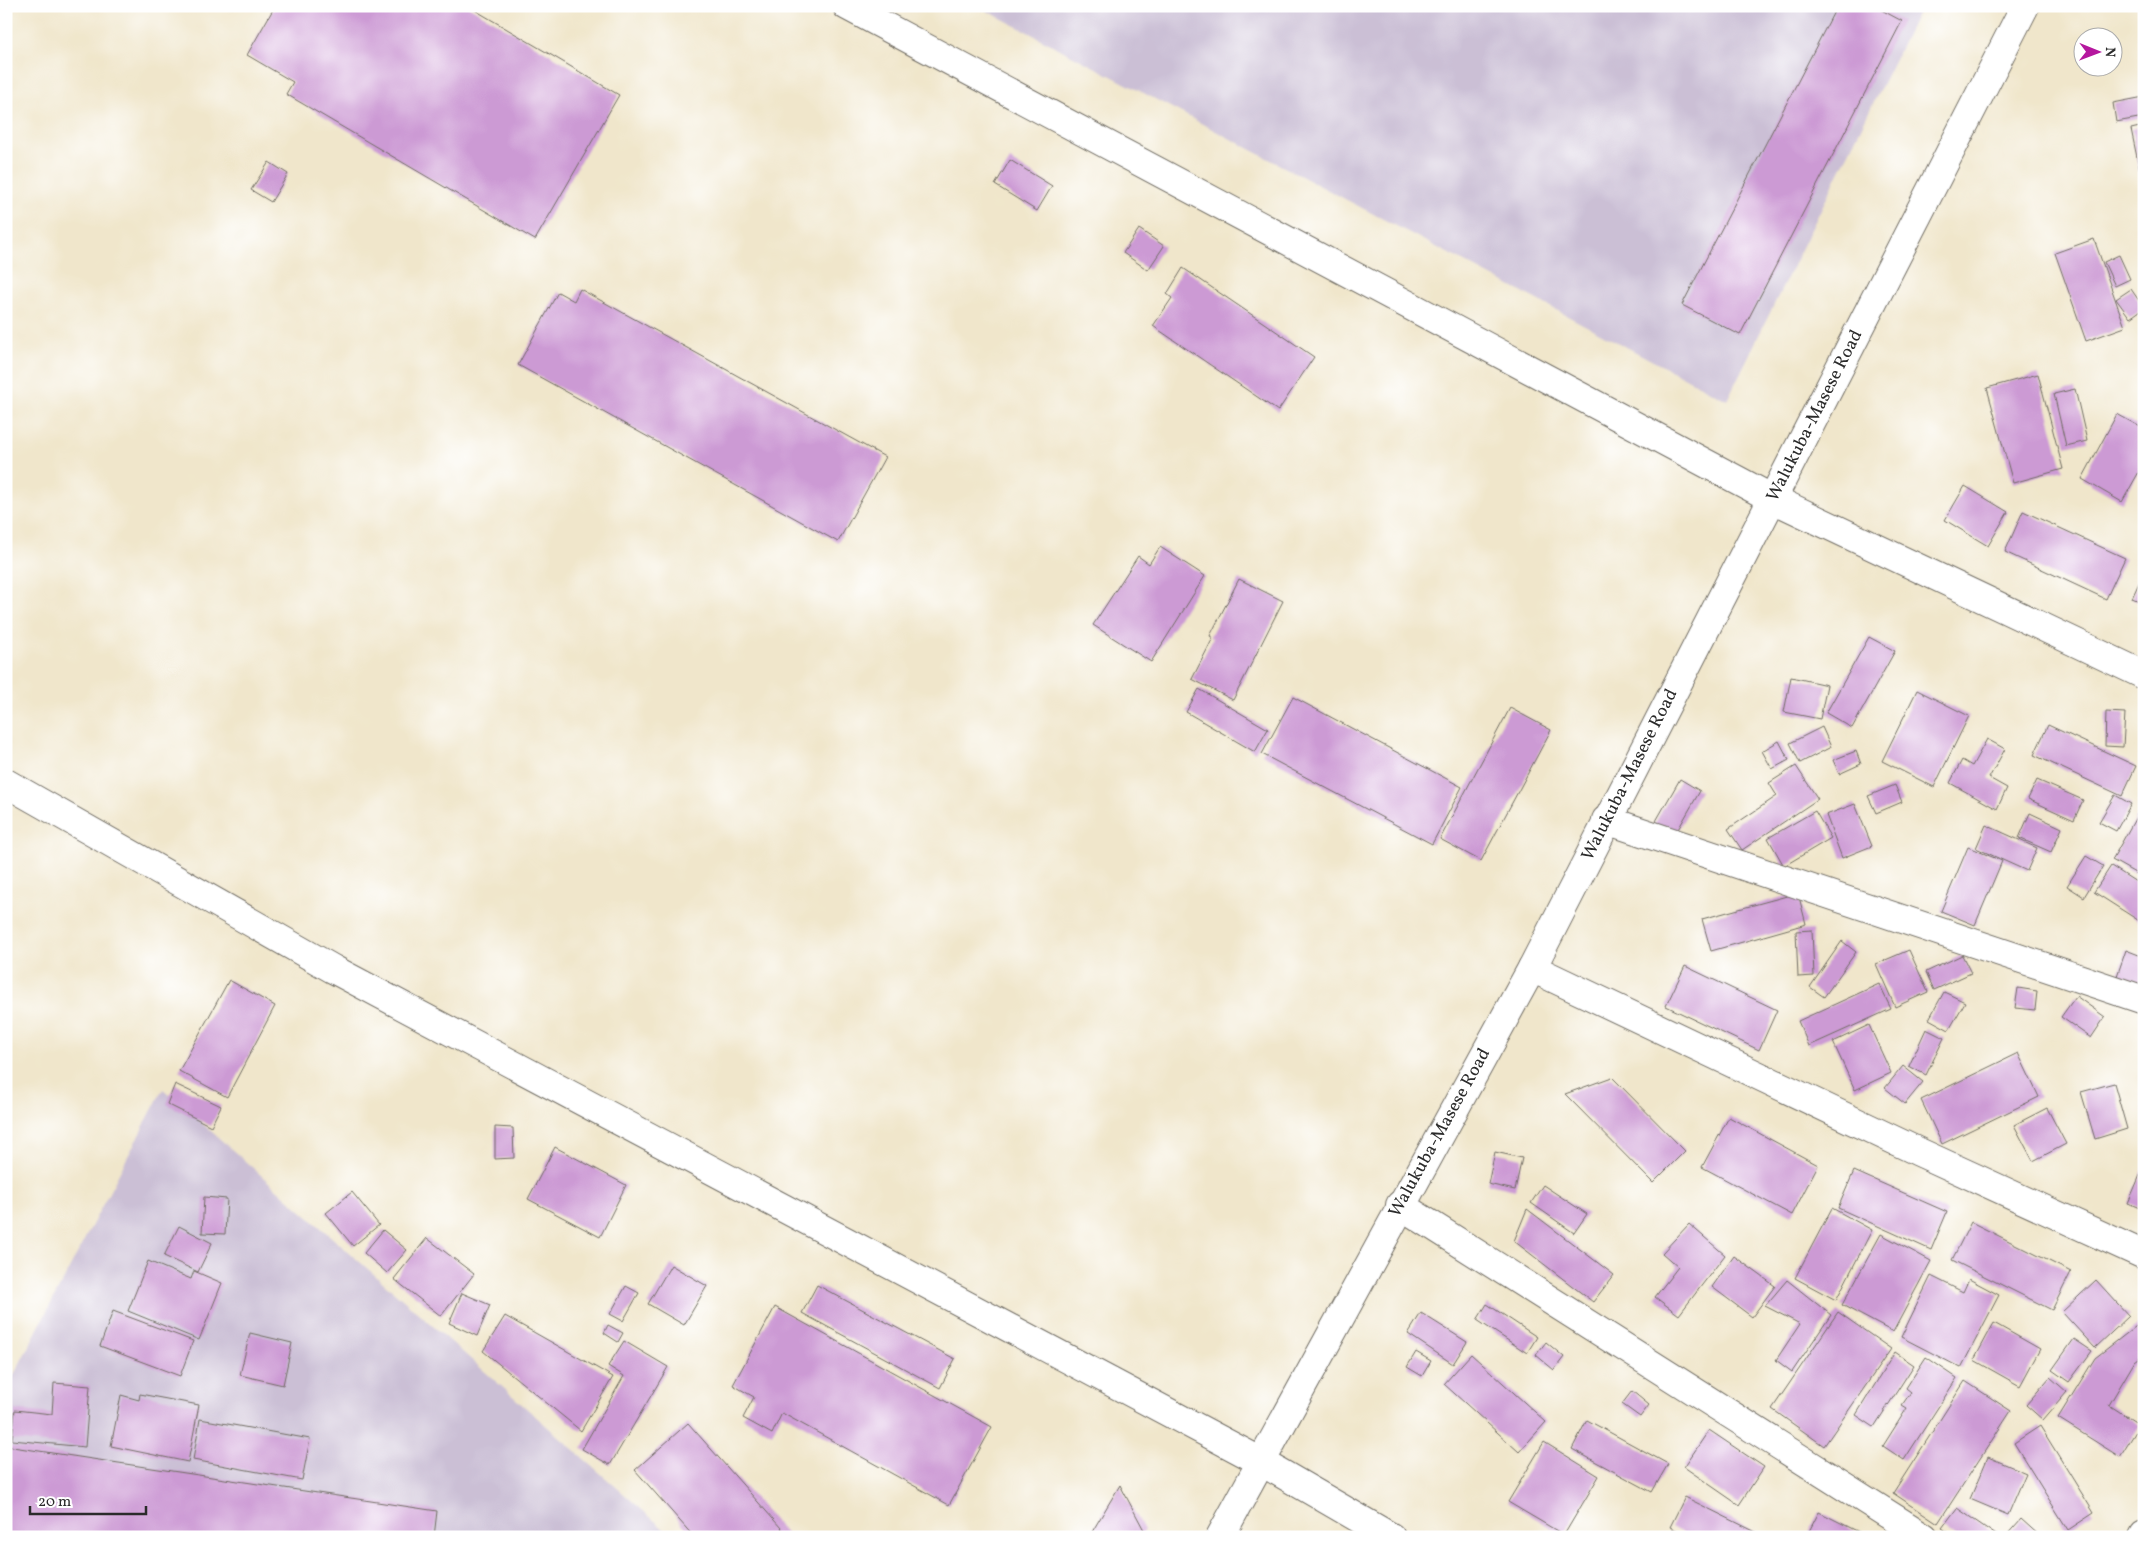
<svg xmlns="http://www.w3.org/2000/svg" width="2150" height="1543" viewBox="0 0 2150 1543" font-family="Vollkorn,serif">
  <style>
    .industrial { fill: #cbbfd5 }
    .building { fill: #cc9ad4 }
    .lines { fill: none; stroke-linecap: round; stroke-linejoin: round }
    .minor-casing { stroke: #706c63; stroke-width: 30 }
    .tertiary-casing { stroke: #706c63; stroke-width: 30 }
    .minor { stroke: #fff; stroke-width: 28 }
    .tertiary { stroke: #fff; stroke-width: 28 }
    .labels { text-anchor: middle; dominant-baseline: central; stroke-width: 4; stroke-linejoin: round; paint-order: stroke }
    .street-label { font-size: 18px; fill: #2b2b2b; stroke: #fff }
  </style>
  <rect width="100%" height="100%" fill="#fff"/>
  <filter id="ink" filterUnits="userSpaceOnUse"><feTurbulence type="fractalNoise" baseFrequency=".02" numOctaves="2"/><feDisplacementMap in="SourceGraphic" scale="10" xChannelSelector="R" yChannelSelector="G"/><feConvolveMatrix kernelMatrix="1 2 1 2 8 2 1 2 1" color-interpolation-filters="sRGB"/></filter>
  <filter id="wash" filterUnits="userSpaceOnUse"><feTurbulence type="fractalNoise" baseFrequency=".0096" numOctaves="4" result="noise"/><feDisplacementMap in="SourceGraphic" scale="20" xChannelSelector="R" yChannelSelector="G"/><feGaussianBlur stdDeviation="1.12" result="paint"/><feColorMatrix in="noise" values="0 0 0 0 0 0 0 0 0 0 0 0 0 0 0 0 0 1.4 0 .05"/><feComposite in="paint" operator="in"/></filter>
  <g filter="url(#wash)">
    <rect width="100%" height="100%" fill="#f0e6cb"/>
    <!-- industrial -->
    <g class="industrial">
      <polygon points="978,6 1921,6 1727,400"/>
      <polygon points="163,1089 673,1537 6,1537 6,1390"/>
    </g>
    <g id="blocks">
      <!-- building -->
      <g class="building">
        <polygon points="275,6 468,6 619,95 535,240 286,94 293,82 247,55"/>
        <polygon points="1837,6 1874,6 1902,21 1740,335 1682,305"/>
        <polygon points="2144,97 2144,117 2116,122 2113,103"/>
        <polygon points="2144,126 2144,186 2143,186 2131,129"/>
        <polygon points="1010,160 1052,186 1037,211 995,185"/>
        <polygon points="269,162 288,174 271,202 251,190"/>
        <polygon points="1139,229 1164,246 1148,270 1123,253"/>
        <polygon points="2094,239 2125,327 2086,341 2055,253"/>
        <polygon points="2119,255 2130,279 2115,286 2104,262"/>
        <polygon points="1183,268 1314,357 1278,411 1153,326 1172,298 1167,294"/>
        <polygon points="580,289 885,457 838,542 518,365 558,292 574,301"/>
        <polygon points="2131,289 2144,308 2130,318 2116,299"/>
        <polygon points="2038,374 2063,469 2013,483 1987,388"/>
        <polygon points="2075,389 2087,441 2066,446 2054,394"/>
        <polygon points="2117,414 2144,429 2144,463 2122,502 2082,479"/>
        <polygon points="1965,486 2008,512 1988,546 1945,520"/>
        <polygon points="2023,511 2125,558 2106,599 2005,552"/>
        <polygon points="1160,547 1205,576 1151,662 1093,625 1138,556 1149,564"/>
        <polygon points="2144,572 2144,603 2132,598"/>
        <polygon points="1239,579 1283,601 1233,700 1192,679 1213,638 1210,636"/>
        <polygon points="1869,637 1895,651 1852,728 1826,713"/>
        <polygon points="1791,677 1827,685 1820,719 1784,712"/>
        <polygon points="1199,689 1268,729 1255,752 1186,712"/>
        <polygon points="1917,690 1969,716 1934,787 1882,761"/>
        <polygon points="1293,697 1462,787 1432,844 1262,754"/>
        <polygon points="1510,708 1551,730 1481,861 1440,839"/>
        <polygon points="2106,712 2125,713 2123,747 2105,746"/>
        <polygon points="2048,725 2136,766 2122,796 2034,755"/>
        <polygon points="1822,727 1831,747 1800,763 1790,743"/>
        <polygon points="1987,739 2005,749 1989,778 2007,788 1997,809 1950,783 1962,760 1972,766"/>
        <polygon points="1779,741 1789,760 1772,769 1762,751"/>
        <polygon points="1856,751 1861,764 1839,774 1833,760"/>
        <polygon points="1796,766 1818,799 1742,850 1728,829 1777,796 1769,783"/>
        <polygon points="1680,779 1700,791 1672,840 1652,828"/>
        <polygon points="2037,780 2083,800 2074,820 2028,799"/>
        <polygon points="1895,785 1902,802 1876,813 1868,796"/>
        <polygon points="2115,795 2131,804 2116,831 2099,822"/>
        <polygon points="1855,804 1872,846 1842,858 1826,815"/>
        <polygon points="2140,810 2144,812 2144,878 2112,860"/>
        <polygon points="1815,811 1831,838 1784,866 1768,838"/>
        <polygon points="2030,813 2062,828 2051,852 2019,838"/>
        <polygon points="1986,825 2037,848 2027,871 1976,848"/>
        <polygon points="1968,847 2002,861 1975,925 1941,911"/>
        <polygon points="2086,856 2103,866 2084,897 2067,886"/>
        <polygon points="2111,866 2144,887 2144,924 2094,892"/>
        <polygon points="1798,893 1806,924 1711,951 1702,919"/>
        <polygon points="1812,930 1814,976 1798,977 1796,931"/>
        <polygon points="1842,941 1856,952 1824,997 1810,987"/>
        <polygon points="1909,950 1928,992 1895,1007 1876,964"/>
        <polygon points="2126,950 2144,957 2144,986 2117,976"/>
        <polygon points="1962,955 1971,973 1934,990 1926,972"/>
        <polygon points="1685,966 1777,1010 1759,1050 1666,1006"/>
        <polygon points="229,980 275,1006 227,1097 179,1071"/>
        <polygon points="1879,984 1891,1009 1809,1046 1798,1021"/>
        <polygon points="2018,988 2037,991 2035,1010 2015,1008"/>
        <polygon points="1944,992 1965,1002 1949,1030 1929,1019"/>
        <polygon points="2076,996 2105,1017 2091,1038 2061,1017"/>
        <polygon points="1869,1025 1891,1073 1855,1090 1833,1042"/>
        <polygon points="1926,1029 1944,1038 1926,1075 1909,1066"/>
        <polygon points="2018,1053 2039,1097 1942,1144 1921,1100"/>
        <polygon points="1903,1066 1923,1082 1905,1104 1885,1088"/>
        <polygon points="1612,1077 1685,1151 1653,1183 1565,1094"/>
        <polygon points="2114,1083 2127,1129 2095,1139 2081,1092"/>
        <polygon points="175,1084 221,1106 211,1126 167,1104"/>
        <polygon points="2047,1108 2066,1144 2033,1161 2014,1125"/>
        <polygon points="1729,1117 1818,1165 1792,1215 1702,1167"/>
        <polygon points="495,1127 513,1128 514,1158 495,1159"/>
        <polygon points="555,1147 626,1185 600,1237 528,1199"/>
        <polygon points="1495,1152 1522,1158 1515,1190 1488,1184"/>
        <polygon points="2144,1166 2144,1210 2128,1203"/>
        <polygon points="1854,1171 1947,1212 1931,1250 1838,1208"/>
        <polygon points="1543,1185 1587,1214 1574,1233 1531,1203"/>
        <polygon points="352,1192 379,1225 353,1246 326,1213"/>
        <polygon points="204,1197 227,1199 225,1234 202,1233"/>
        <polygon points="1832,1208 1872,1230 1836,1300 1795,1278"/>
        <polygon points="1527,1209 1614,1275 1593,1302 1514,1241"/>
        <polygon points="1971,1222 2071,1272 2052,1310 1952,1260"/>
        <polygon points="1689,1224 1725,1255 1679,1315 1655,1297 1678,1267 1662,1253"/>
        <polygon points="179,1226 212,1243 198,1272 164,1256"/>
        <polygon points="383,1230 407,1250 387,1273 364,1253"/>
        <polygon points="1881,1234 1931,1261 1893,1332 1842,1305"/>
        <polygon points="427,1238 474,1274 441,1316 394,1279"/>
        <polygon points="1734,1256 1775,1286 1752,1317 1712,1287"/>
        <polygon points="148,1261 191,1279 194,1271 222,1283 199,1340 128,1311"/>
        <polygon points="671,1265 707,1286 684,1325 648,1304"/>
        <polygon points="1931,1276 1963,1292 1969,1279 1999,1295 1961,1368 1901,1337"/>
        <polygon points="1787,1280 1831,1315 1792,1372 1776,1360 1800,1324 1765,1306"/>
        <polygon points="2096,1280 2129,1316 2095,1348 2062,1312"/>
        <polygon points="817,1285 955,1359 940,1388 802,1313"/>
        <polygon points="626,1286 639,1293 623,1321 610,1314"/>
        <polygon points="462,1293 490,1305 477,1336 449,1323"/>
        <polygon points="1487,1304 1537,1337 1527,1353 1477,1320"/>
        <polygon points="775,1307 992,1427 949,1505 782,1413 772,1434 743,1418 754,1397 733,1385"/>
        <polygon points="113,1311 193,1341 180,1376 100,1346"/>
        <polygon points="1838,1312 1891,1349 1824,1446 1772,1409"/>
        <polygon points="1421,1313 1467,1342 1453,1364 1408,1334"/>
        <polygon points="505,1316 613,1377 581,1431 483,1351"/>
        <polygon points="2144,1320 2144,1354 2135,1361 2109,1405 2140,1425 2120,1457 2058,1418 2095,1358"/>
        <polygon points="1994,1323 2040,1349 2020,1386 1974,1360"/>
        <polygon points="608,1325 623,1333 618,1342 604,1333"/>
        <polygon points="250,1333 292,1343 283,1385 240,1375"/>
        <polygon points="2074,1339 2092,1351 2069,1382 2052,1370"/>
        <polygon points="624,1341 668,1367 610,1465 582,1449 624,1376 608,1366"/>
        <polygon points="1546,1342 1564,1357 1554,1370 1536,1355"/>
        <polygon points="1416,1352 1431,1361 1422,1376 1407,1367"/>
        <polygon points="1895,1352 1914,1365 1874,1427 1856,1415"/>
        <polygon points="1471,1354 1546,1422 1519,1452 1444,1384"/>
        <polygon points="1926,1357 1957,1378 1904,1460 1883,1446 1907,1408 1902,1405 1911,1392 1906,1388"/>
        <polygon points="2050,1377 2067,1392 2043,1420 2026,1405"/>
        <polygon points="1965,1381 2011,1411 1938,1523 1893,1493"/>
        <polygon points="54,1383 90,1386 85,1447 12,1440 15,1410 52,1414"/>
        <polygon points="1632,1391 1649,1405 1640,1417 1622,1404"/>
        <polygon points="140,1394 199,1405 188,1462 111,1446 121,1395 139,1400"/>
        <polygon points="200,1419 310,1439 302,1480 193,1460"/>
        <polygon points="1587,1420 1668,1464 1652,1492 1572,1449"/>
        <polygon points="688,1423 789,1537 694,1537 635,1470"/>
        <polygon points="2040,1426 2094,1513 2068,1530 2014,1443"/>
        <polygon points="1709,1430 1764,1467 1739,1505 1684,1467"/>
        <polygon points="1544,1442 1599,1476 1564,1535 1508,1502"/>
        <polygon points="6,1446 437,1511 434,1537 6,1537"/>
        <polygon points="1988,1457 2026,1473 2008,1515 1970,1499"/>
        <polygon points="1120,1485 1144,1530 1141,1537 1089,1537"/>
        <polygon points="1685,1497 1766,1537 1691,1537 1670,1527"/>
        <polygon points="1957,1508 1999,1537 1955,1537 1942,1528"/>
        <polygon points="1819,1512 1865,1535 1864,1537 1806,1537"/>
        <polygon points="2021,1519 2041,1537 2005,1537"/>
      </g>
    </g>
  </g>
  <g filter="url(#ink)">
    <use href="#blocks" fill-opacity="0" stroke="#706c63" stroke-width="1"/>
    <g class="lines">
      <defs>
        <g id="minor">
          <polyline points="847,6 1773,499 2144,675"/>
          <polyline points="6,783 333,969 1260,1461 1391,1537"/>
          <polyline points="1606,820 2144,1000"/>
          <polyline points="1532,968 1919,1152 2144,1255"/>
          <polyline points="1400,1205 1924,1537"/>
          <polyline points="2143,1537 2144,1535"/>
        </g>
        <polyline id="tertiary" points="1220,1537 1532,968 2025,6"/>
      </defs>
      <!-- minor casing -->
      <use href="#minor" class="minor-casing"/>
      <!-- tertiary casing -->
      <use href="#tertiary" class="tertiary-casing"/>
      <!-- minor -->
      <use href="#minor" class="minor"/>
      <!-- tertiary -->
      <use href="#tertiary" class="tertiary"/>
    </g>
  </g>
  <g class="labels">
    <!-- street labels -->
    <g class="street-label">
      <text transform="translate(1815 416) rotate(-63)">Walukuba-Masese Road</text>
      <text transform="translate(1630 775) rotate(-63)">Walukuba-Masese Road</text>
      <text transform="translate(1440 1133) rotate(-61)">Walukuba-Masese Road</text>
    </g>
  </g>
  <!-- margin -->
  <rect width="2150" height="1543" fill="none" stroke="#fff" stroke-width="25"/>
  <!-- north arrow -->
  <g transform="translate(2098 52) rotate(91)"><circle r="24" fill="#ffffff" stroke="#aaaaaa"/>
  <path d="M0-4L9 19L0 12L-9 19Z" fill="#b5179e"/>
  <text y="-8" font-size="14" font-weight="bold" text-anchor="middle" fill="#2b2b2b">N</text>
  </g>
  <!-- scale -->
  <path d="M30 1506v8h116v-8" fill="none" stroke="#2b2b2b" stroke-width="2.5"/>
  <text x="38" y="1506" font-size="15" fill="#2b2b2b" stroke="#ffffff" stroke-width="4" paint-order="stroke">20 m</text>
</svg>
